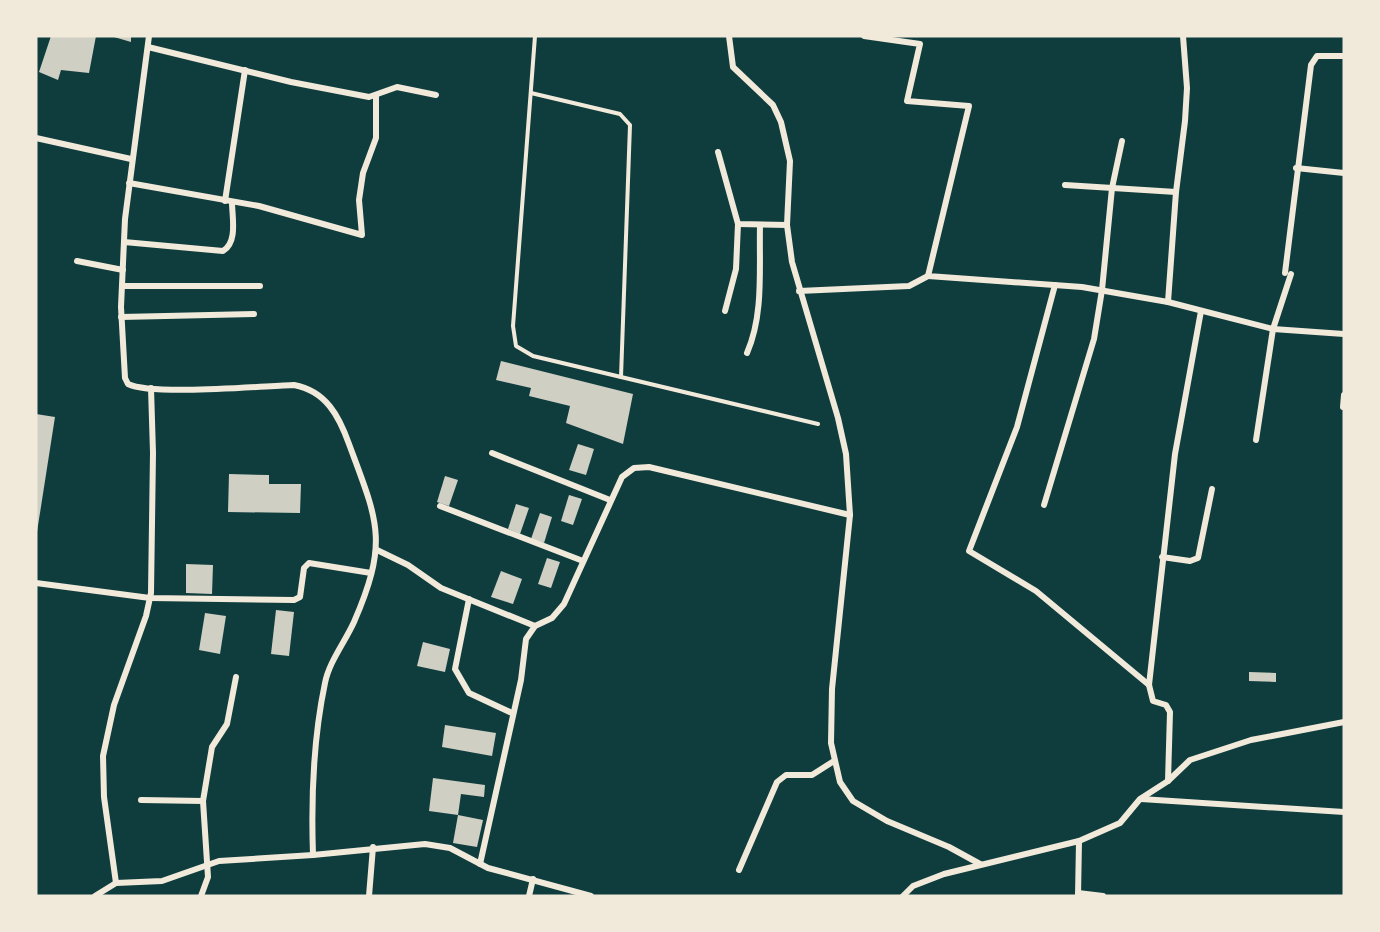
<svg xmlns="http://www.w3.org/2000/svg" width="1380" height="932" viewBox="0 0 1380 932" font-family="Lato,sans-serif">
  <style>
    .building { fill: #cfcfc3 }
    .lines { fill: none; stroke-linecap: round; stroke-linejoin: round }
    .service { stroke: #f1e9da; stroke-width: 4 }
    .minor { stroke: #f1e9da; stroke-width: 6 }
  </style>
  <rect width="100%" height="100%" fill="#0f3d3e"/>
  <!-- building -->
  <g class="building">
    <polygon points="51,36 96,36 89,73 61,70 58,80 39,72"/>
    <polygon points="131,36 131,42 114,37 114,36"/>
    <polygon points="501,361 633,394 623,444 566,423 570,406 529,396 531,388 496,380"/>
    <polygon points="36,414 55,417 37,532 36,532"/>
    <polygon points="578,444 594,449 586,475 569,470"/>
    <polygon points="229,474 269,475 269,484 301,484 300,513 228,512"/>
    <polygon points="445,476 458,480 449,506 437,502"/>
    <polygon points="569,495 582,499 573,525 561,521"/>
    <polygon points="516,504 529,508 520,534 508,529"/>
    <polygon points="540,513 552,517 544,543 531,539"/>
    <polygon points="547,558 560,562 551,588 538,584"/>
    <polygon points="186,564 213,565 212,594 186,593"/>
    <polygon points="501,571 522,579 513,604 491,597"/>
    <polygon points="276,610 294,612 289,656 271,654"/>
    <polygon points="205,613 226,616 220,654 199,650"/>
    <polygon points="423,642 450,649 445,672 417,666"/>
    <polygon points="1249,672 1276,673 1276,682 1249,681"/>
    <polygon points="445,725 496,733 492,756 442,747"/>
    <polygon points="433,778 485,785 484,797 461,794 458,815 483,820 477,847 453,843 458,815 429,811"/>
  </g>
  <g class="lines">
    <!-- service -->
    <g class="service">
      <polyline points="535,36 513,326 516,346 533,356 818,424"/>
      <polyline points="531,93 620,114 630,125 621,377"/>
    </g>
    <!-- minor -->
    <g class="minor">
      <path d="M149 36 125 219 121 307 125 378 128 384C152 396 262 386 294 385 326 391 339 416 349 444 378 522 389 541 354 622 345 642 329 662 325 683 313 740 311 798 313 855"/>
      <polyline points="729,36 733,67 773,105 781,122 790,161 787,225 792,262 838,418 846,454 850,515 832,689 831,743 840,782 853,801 887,821 949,847 980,864"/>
      <polyline points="864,36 920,44 907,101 969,106 928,276 1082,287 1168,302 1273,329 1344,334"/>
      <polyline points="148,47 291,82 369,97 397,87 436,95"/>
      <polyline points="36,138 131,159"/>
      <polyline points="718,152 738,224 787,225"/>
      <polyline points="1296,168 1344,173"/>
      <polyline points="129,183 259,206 362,235 359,200 363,173 376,138 376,96"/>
      <polyline points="1065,185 1176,192"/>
      <polyline points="225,201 245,70"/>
      <path d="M124 242 223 251C238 242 232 217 232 202"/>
      <polyline points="77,261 123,270"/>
      <polyline points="1285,273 1311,65 1317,56 1344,56"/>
      <polyline points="1055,285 1017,427 969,551 1036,591 1149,685"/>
      <polyline points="122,286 260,286"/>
      <polyline points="799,291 909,286 928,276"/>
      <polyline points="1168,302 1176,192 1185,121 1187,88 1183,36"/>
      <polyline points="725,311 736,269 738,224"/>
      <polyline points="121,317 254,314"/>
      <path d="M747 353C764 314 759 268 760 226"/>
      <polyline points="1343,407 1344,395"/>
      <polyline points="1256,440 1273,329 1291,274"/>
      <polyline points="492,453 610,500"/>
      <polyline points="1044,505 1094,339 1102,290 1112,188 1122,141"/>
      <polyline points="440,506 583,561"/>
      <polyline points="377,550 408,565 441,588 535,626"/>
      <polyline points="1162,557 1190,561 1198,558 1212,489"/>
      <polyline points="36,583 150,598 294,600 300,597 304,568 309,563 371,573"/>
      <polyline points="469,599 455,669 469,693 512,713"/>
      <polyline points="1168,781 1170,712 1166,705 1153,701 1149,685 1175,454 1201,311"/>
      <polyline points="1141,799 1344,812"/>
      <polyline points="141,800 203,801"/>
      <polyline points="480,864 521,680 526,639 535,626 552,618 564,604 622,477 634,468 649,467 850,515"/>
      <polyline points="739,870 777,782 786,775 812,775 834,761"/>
      <polyline points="116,883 104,797 103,756 114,705 146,616 151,593 153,453 151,388"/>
      <polyline points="1078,893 1103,896"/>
      <polyline points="95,896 116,883 162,881 219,861 313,855 425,844 450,848 488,868 591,896"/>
      <polyline points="201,896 208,877 203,801 212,747 227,724 236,677"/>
      <polyline points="369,896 373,847"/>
      <polyline points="529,896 533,879"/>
      <polyline points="903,896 913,886 944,874 1079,841 1120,823 1140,799 1168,781 1190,760 1251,740 1344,722"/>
      <polyline points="1078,896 1079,841"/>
    </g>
  </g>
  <!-- border -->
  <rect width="1380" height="932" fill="none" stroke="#f1e9da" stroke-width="75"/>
</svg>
